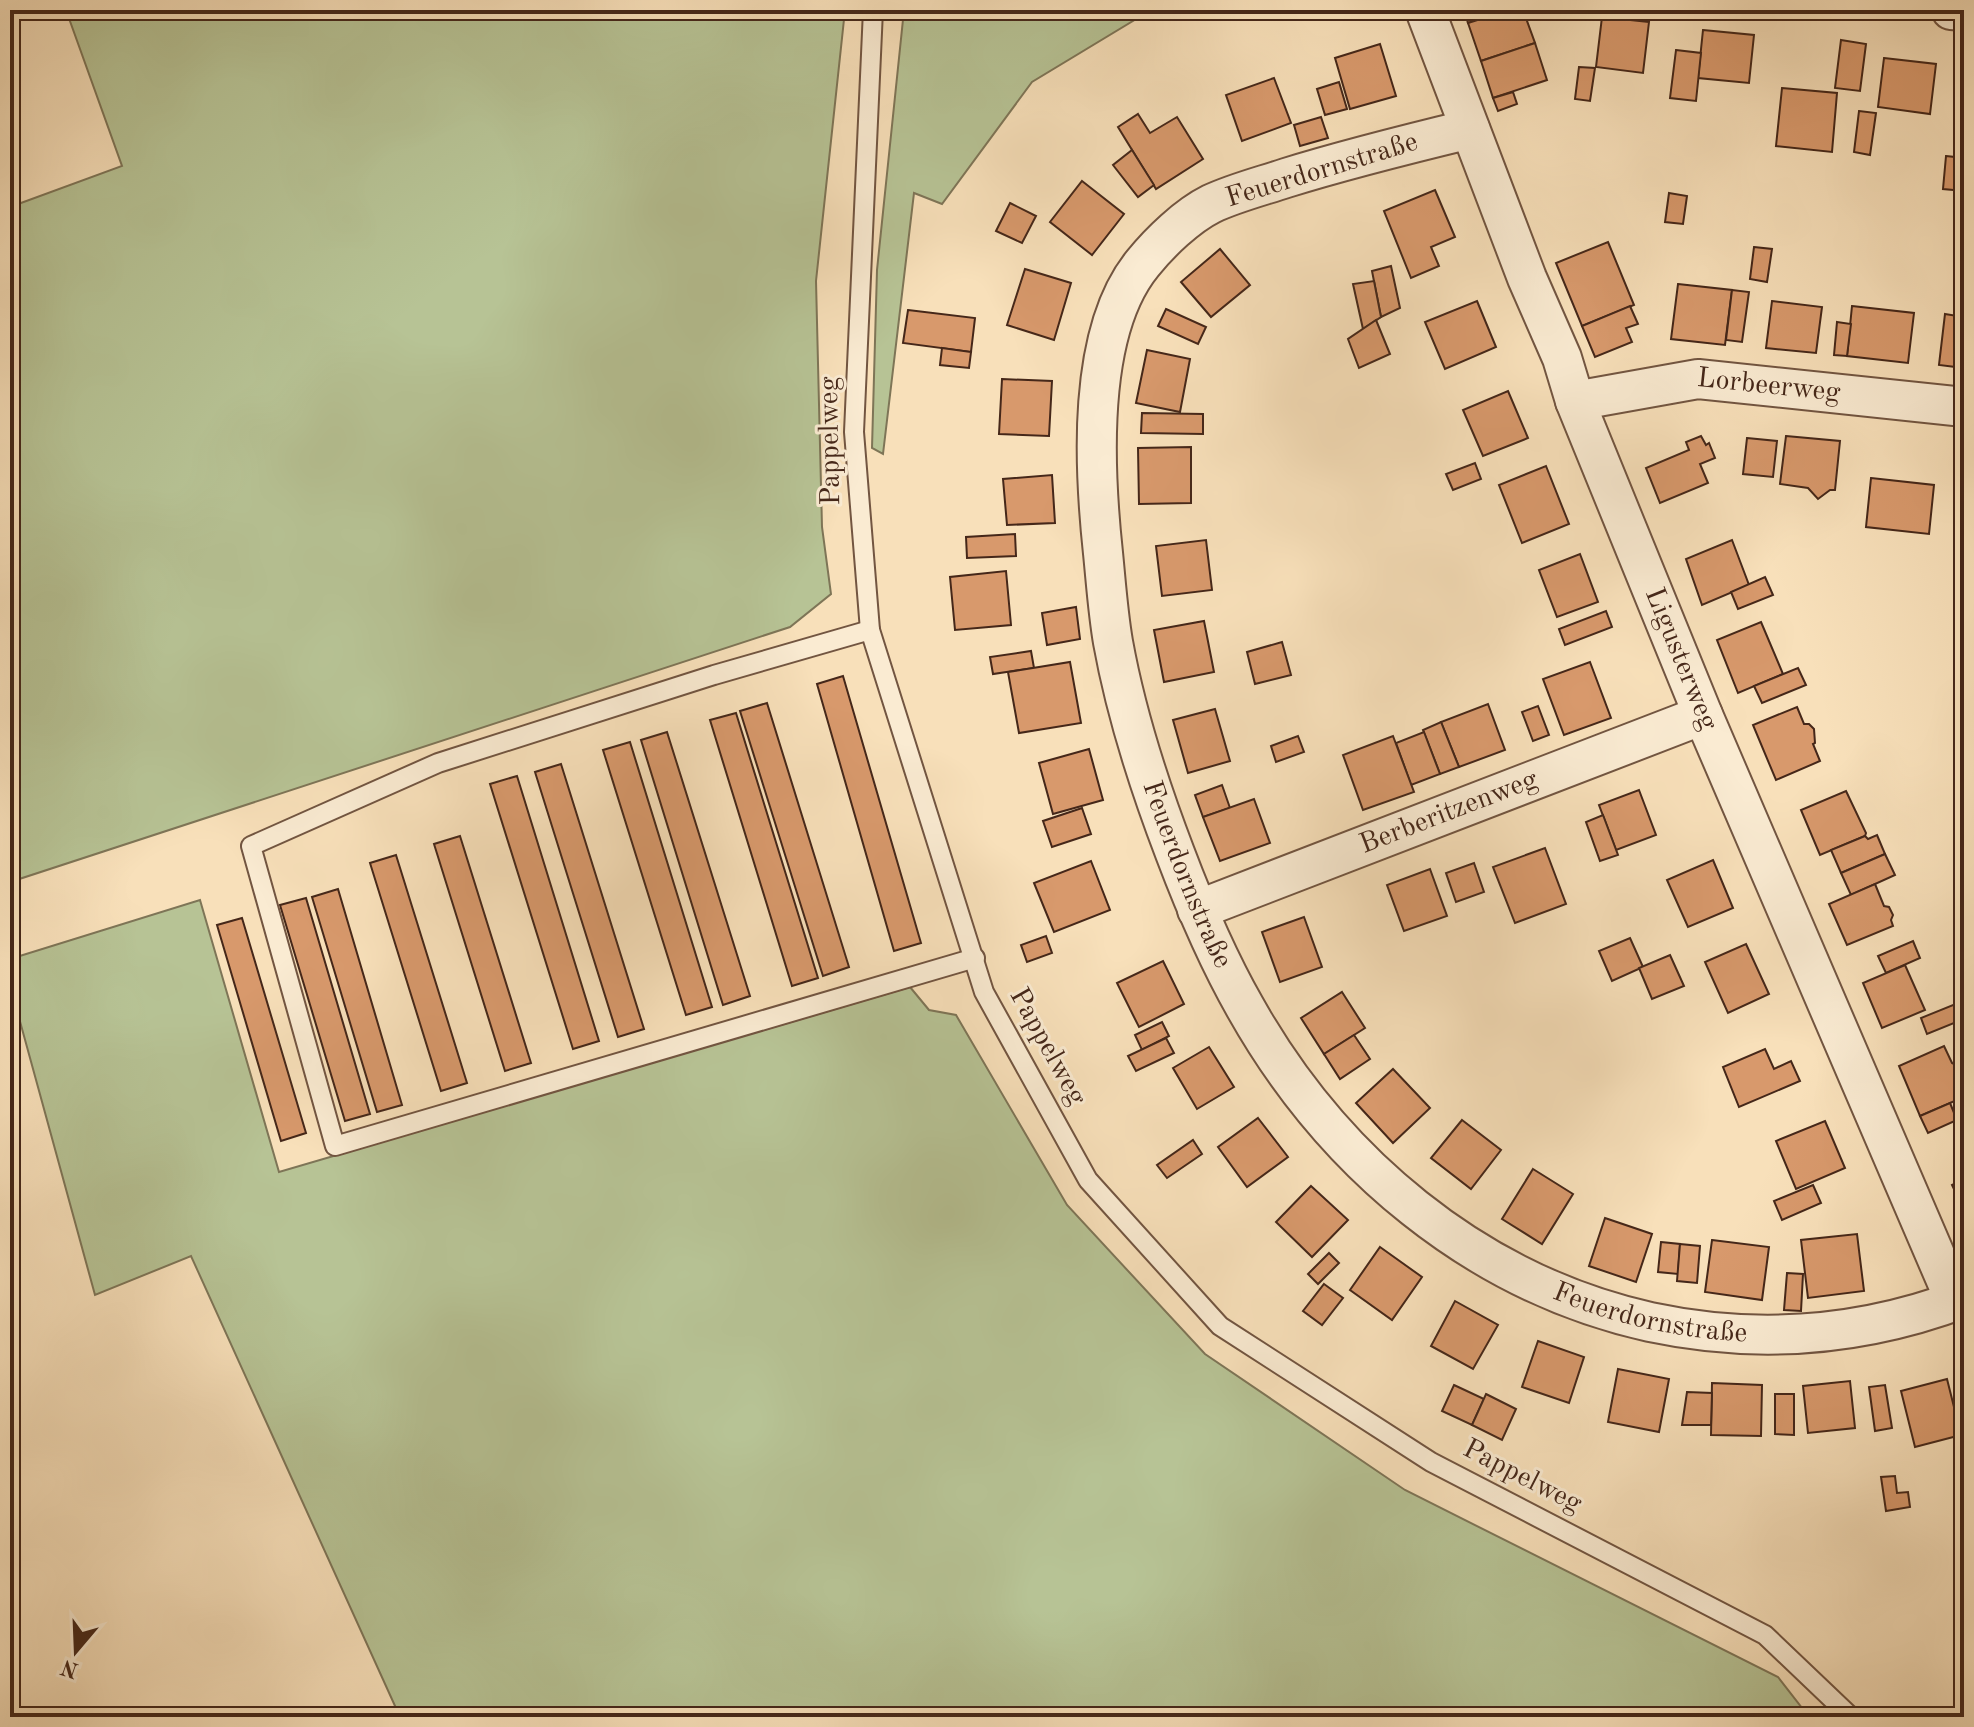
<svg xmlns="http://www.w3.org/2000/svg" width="1974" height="1727" viewBox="0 0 1974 1727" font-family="'Old Standard TT',serif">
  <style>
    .green { fill: #b7c395; stroke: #7e7557; stroke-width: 2 }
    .building { fill: #d8996c; stroke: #452719; stroke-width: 2 }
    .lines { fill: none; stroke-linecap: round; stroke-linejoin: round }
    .service-casing { stroke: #725541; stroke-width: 22 }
    .minor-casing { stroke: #725541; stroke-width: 42 }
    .service { stroke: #faebd2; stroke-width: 18 }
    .minor { stroke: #faebd2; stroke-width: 38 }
    .labels { text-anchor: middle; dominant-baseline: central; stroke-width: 6; stroke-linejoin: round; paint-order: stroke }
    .street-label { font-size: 28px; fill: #452719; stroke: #faebd2 }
  </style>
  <rect width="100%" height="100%" fill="#f8e0ba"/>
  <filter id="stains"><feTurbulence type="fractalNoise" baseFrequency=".0025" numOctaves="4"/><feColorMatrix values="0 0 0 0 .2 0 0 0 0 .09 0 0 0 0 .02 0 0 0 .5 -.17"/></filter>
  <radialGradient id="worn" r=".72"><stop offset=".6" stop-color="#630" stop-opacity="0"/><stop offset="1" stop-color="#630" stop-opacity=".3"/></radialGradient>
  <!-- green -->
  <g class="green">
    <polygon points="66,10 845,10 816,281 822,527 831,594 790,627 10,882 10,207 122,166"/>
    <polygon points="904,10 1151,10 1032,82 942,204 914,193 883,454 872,448 877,270"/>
    <polygon points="200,900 279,1172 910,987 929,1010 956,1015 1067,1205 1205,1354 1405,1490 1778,1677 1809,1717 400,1717 191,1256 95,1295 10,985 10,959"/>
  </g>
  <!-- building -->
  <g class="building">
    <polygon points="1464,10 1486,10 1488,17 1468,23"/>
    <polygon points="1509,10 1523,10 1535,43 1481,61 1468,23"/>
    <polygon points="1602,17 1649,22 1643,73 1596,67"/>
    <polygon points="1703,30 1754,35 1749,83 1698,78"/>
    <polygon points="1841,40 1866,44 1860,91 1835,88"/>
    <polygon points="1535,43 1547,80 1493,98 1481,61"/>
    <polygon points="1380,44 1396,96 1350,109 1335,58"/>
    <polygon points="1676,50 1701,53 1696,101 1670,98"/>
    <polygon points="1884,58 1936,64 1930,114 1878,107"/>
    <polygon points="1579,67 1595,68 1590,101 1575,99"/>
    <polygon points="1274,78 1291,123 1242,141 1226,95"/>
    <polygon points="1339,82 1347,109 1325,115 1317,89"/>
    <polygon points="1782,88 1837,93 1832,152 1776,146"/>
    <polygon points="1513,92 1517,104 1498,111 1493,98"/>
    <polygon points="1859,111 1876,113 1870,155 1854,152"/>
    <polygon points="1138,114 1150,133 1177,117 1203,159 1156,189 1118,127"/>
    <polygon points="1321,117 1328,138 1300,146 1294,125"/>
    <polygon points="1132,150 1154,185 1138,197 1113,165"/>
    <polygon points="1946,156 1964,158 1964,191 1943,189"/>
    <polygon points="1082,181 1124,214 1092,255 1050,222"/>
    <polygon points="1435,190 1455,237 1431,247 1439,266 1411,278 1384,211"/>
    <polygon points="1669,193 1687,196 1683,224 1665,222"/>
    <polygon points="1010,203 1036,216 1022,243 996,231"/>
    <polygon points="1608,242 1634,305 1582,326 1556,263"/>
    <polygon points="1754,247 1772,249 1767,282 1750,279"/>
    <polygon points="1220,249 1250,285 1211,317 1181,282"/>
    <polygon points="1391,266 1400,308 1381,317 1372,271"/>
    <polygon points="1025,269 1071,283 1054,340 1007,325"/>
    <polygon points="1374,281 1381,317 1363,329 1353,284"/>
    <polygon points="1678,284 1732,290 1725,345 1671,339"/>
    <polygon points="1732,290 1749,292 1742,342 1726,340"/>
    <polygon points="1477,301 1496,347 1445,369 1425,322"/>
    <polygon points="1772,301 1822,307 1816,353 1766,348"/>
    <polygon points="1630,306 1638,324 1626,328 1632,342 1595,357 1582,326"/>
    <polygon points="1852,306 1914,313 1908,363 1847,356"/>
    <polygon points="1166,309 1206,327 1198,344 1158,326"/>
    <polygon points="908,310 975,318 971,352 903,343"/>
    <polygon points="1945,314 1964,317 1964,368 1939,365"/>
    <polygon points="1376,320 1390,354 1359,368 1348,339"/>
    <polygon points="1837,322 1851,324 1847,356 1834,355"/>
    <polygon points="942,348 971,352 969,368 940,365"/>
    <polygon points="1147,350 1190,359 1180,412 1136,403"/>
    <polygon points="1002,379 1052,381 1049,436 999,434"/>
    <polygon points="1508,391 1528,438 1483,456 1463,410"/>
    <polygon points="1142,413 1203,414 1203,434 1141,433"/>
    <polygon points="1701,436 1706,445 1709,443 1715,458 1700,464 1708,483 1660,503 1646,468 1689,450 1686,442"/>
    <polygon points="1786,436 1840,441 1835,490 1830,490 1818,499 1808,488 1780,484"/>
    <polygon points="1747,438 1777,441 1773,477 1743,474"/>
    <polygon points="1191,447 1191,503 1139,504 1138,448"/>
    <polygon points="1475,463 1481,479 1453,490 1446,474"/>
    <polygon points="1546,466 1569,524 1522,543 1499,485"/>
    <polygon points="1052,475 1055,523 1007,525 1003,479"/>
    <polygon points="1871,478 1934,485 1929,534 1866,527"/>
    <polygon points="1964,482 1964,540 1958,540"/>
    <polygon points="1015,534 1016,556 967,558 966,537"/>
    <polygon points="1206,540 1212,590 1162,596 1156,546"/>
    <polygon points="1732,540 1749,585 1702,605 1686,559"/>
    <polygon points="1580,554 1598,602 1557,617 1539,570"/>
    <polygon points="1006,571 1011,625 955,630 950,577"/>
    <polygon points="1765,577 1773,595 1738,609 1731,592"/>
    <polygon points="1076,607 1080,639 1047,645 1042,613"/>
    <polygon points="1606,611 1612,627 1565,645 1559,629"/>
    <polygon points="1204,621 1214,672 1164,682 1154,630"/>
    <polygon points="1761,622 1783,674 1738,693 1717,640"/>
    <polygon points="1282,642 1291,675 1255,684 1247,652"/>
    <polygon points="1031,651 1034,668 993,674 990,657"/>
    <polygon points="1070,662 1081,723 1019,733 1008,672"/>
    <polygon points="1590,662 1611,718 1564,735 1543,679"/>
    <polygon points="1798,668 1806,685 1762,703 1754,686"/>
    <polygon points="843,676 921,943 894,951 817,684"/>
    <polygon points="767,703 849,967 823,976 740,711"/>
    <polygon points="1488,704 1505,750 1459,767 1441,722"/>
    <polygon points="1538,706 1549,735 1533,741 1522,712"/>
    <polygon points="1797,707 1804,724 1809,724 1814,729 1815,743 1813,744 1820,761 1776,780 1753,725"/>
    <polygon points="1215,709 1230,761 1188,773 1173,720"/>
    <polygon points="736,713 818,978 792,986 710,720"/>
    <polygon points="1441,722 1459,767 1440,774 1423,730"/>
    <polygon points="667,732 750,996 723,1005 641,740"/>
    <polygon points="1424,732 1440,774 1411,785 1396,743"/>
    <polygon points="1298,736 1304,752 1276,762 1271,746"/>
    <polygon points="1393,736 1414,792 1363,810 1343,755"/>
    <polygon points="630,742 712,1007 686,1015 603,750"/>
    <polygon points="1089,749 1103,800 1053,814 1039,763"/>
    <polygon points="561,764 644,1029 618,1037 535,772"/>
    <polygon points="517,776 599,1041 573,1049 490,784"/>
    <polygon points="1222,785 1230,808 1203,817 1195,795"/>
    <polygon points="1639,790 1656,835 1616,850 1599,805"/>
    <polygon points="1846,791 1866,833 1865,836 1820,855 1801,810"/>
    <polygon points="1254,799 1270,843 1220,861 1203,817"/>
    <polygon points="1082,808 1091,834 1052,847 1043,821"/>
    <polygon points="1603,815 1618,855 1600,861 1586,822"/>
    <polygon points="1877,835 1885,854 1841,873 1831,850 1865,836 1868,839"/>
    <polygon points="460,836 531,1063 505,1071 434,844"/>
    <polygon points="1545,848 1566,904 1515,923 1493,867"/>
    <polygon points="1885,854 1895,875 1851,895 1841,873"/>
    <polygon points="396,855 467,1083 441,1091 370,863"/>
    <polygon points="1713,860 1733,908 1688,927 1667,880"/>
    <polygon points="1091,861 1110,910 1054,932 1034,883"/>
    <polygon points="1474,863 1484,892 1456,902 1446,873"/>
    <polygon points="1430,869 1447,916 1404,931 1387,885"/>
    <polygon points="1875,884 1884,906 1889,907 1893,915 1891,920 1893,926 1847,945 1829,904"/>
    <polygon points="338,889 402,1105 377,1112 312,897"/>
    <polygon points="306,898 370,1114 345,1121 280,905"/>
    <polygon points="1304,917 1322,967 1280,982 1262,932"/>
    <polygon points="242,918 306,1133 281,1141 217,925"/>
    <polygon points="1046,936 1052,953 1027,962 1021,945"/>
    <polygon points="1630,938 1643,967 1612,981 1599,951"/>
    <polygon points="1913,941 1920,958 1886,973 1878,956"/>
    <polygon points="1746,944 1769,994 1728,1013 1705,962"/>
    <polygon points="1670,955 1684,986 1652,999 1639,968"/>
    <polygon points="1163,961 1184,1004 1139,1027 1117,983"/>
    <polygon points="1905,965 1925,1010 1882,1028 1863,983"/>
    <polygon points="1342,992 1365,1028 1324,1054 1301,1018"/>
    <polygon points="1958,1003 1964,1019 1927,1034 1921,1018"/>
    <polygon points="1162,1022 1169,1036 1142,1050 1135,1035"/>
    <polygon points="1354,1035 1370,1059 1340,1079 1324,1054"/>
    <polygon points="1166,1038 1174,1053 1136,1071 1128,1056"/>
    <polygon points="1944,1046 1952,1063 1964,1069 1959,1081 1964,1097 1920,1116 1899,1066"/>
    <polygon points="1209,1047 1234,1087 1197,1109 1173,1068"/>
    <polygon points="1765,1049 1774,1069 1791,1061 1800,1081 1739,1107 1723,1067"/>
    <polygon points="1393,1069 1430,1108 1393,1143 1356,1103"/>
    <polygon points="1950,1103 1957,1120 1928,1133 1920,1116"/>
    <polygon points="1258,1118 1288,1157 1247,1187 1218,1147"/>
    <polygon points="1462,1120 1501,1150 1471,1189 1431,1158"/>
    <polygon points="1825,1121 1845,1168 1796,1189 1776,1141"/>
    <polygon points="1193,1140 1202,1154 1167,1178 1157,1165"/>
    <polygon points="1533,1169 1573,1194 1542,1244 1502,1219"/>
    <polygon points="1964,1179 1964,1210 1952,1185"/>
    <polygon points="1813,1185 1821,1203 1782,1220 1774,1201"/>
    <polygon points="1311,1186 1348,1220 1312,1257 1276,1222"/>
    <polygon points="1605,1218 1652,1234 1636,1282 1589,1266"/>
    <polygon points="1857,1234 1864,1291 1808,1298 1801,1240"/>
    <polygon points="1712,1240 1769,1247 1762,1300 1705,1292"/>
    <polygon points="1661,1242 1680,1244 1678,1274 1658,1272"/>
    <polygon points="1680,1244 1700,1246 1697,1283 1677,1281"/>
    <polygon points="1380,1247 1422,1277 1392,1320 1350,1290"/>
    <polygon points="1329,1253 1339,1263 1318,1284 1308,1274"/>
    <polygon points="1787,1273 1803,1274 1801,1311 1784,1310"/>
    <polygon points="1324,1284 1343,1298 1322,1325 1303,1311"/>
    <polygon points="1455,1301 1498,1325 1473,1369 1431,1346"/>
    <polygon points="1538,1341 1584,1357 1569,1403 1522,1387"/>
    <polygon points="1618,1369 1669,1379 1659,1432 1608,1422"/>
    <polygon points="1947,1379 1961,1435 1915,1447 1901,1391"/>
    <polygon points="1850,1381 1855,1428 1808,1433 1803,1386"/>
    <polygon points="1712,1383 1762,1385 1761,1436 1711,1435"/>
    <polygon points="1454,1385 1484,1399 1472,1425 1442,1411"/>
    <polygon points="1885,1385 1892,1428 1875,1431 1869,1387"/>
    <polygon points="1687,1392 1712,1393 1711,1425 1682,1425"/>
    <polygon points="1486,1394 1516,1409 1502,1440 1472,1425"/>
    <polygon points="1775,1394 1794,1394 1794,1435 1775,1434"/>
    <polygon points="1895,1476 1897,1493 1908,1492 1910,1507 1886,1511 1881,1477"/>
  </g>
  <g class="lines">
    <defs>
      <g id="service">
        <polyline points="873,10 854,432 870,630 984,992 1088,1180 1220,1326 1431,1462 1765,1635 1851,1717"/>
        <polyline points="870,630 714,675 438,763 251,846 335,1146 975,958"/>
      </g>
      <g id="minor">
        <path id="s1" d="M1425 10 1527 278 1562 358 1575 401 1703 715 1955 1301"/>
        <polyline points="1951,10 1964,11"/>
        <path id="s2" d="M1470 129C1408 144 1347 159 1286 178 1262 186 1234 193 1211 204 1187 216 1160 242 1143 263 1086 332 1094 469 1103 553 1106 583 1108 613 1113 642 1126 714 1149 785 1175 853 1195 906 1217 958 1245 1007 1332 1162 1475 1283 1650 1322 1758 1345 1861 1337 1964 1298"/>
        <path id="s3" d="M1575 401 1698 379 1964 407"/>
        <path id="s4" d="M1197 910 1703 715"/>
      </g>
    </defs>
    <!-- service casing -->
    <use href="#service" class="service-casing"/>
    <!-- minor casing -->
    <use href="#minor" class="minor-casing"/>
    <!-- service -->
    <use href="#service" class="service"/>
    <!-- minor -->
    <use href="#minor" class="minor"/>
  </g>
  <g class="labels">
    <!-- street labels -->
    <g class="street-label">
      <text transform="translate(1322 171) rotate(-17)">Feuerdornstraße</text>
      <text stroke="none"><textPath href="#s3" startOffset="196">Lorbeerweg</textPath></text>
      <text transform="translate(831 441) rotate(-91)">Pappelweg</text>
      <text stroke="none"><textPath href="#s1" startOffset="698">Ligusterweg</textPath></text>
      <text stroke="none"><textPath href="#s4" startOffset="270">Berberitzenweg</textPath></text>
      <text stroke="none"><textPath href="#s2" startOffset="994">Feuerdornstraße</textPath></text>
      <text transform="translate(1047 1047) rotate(61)">Pappelweg</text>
      <text stroke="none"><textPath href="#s2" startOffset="1666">Feuerdornstraße</textPath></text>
      <text transform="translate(1522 1477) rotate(27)">Pappelweg</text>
    </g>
  </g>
  <!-- margin -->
  <rect width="1974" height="1727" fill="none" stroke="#f8e0ba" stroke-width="40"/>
  <rect x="12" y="12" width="1950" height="1703" fill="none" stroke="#452719" stroke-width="4"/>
  <rect x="20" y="20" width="1934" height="1687" fill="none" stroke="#452719" stroke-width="2"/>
  <!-- north arrow -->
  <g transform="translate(76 1651) rotate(199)" stroke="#faebd2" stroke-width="6" paint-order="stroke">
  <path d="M0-6L14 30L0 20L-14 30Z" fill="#452719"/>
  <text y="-12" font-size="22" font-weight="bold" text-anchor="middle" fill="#452719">N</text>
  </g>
  <rect width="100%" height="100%" filter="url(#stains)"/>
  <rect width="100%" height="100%" fill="url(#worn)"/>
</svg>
